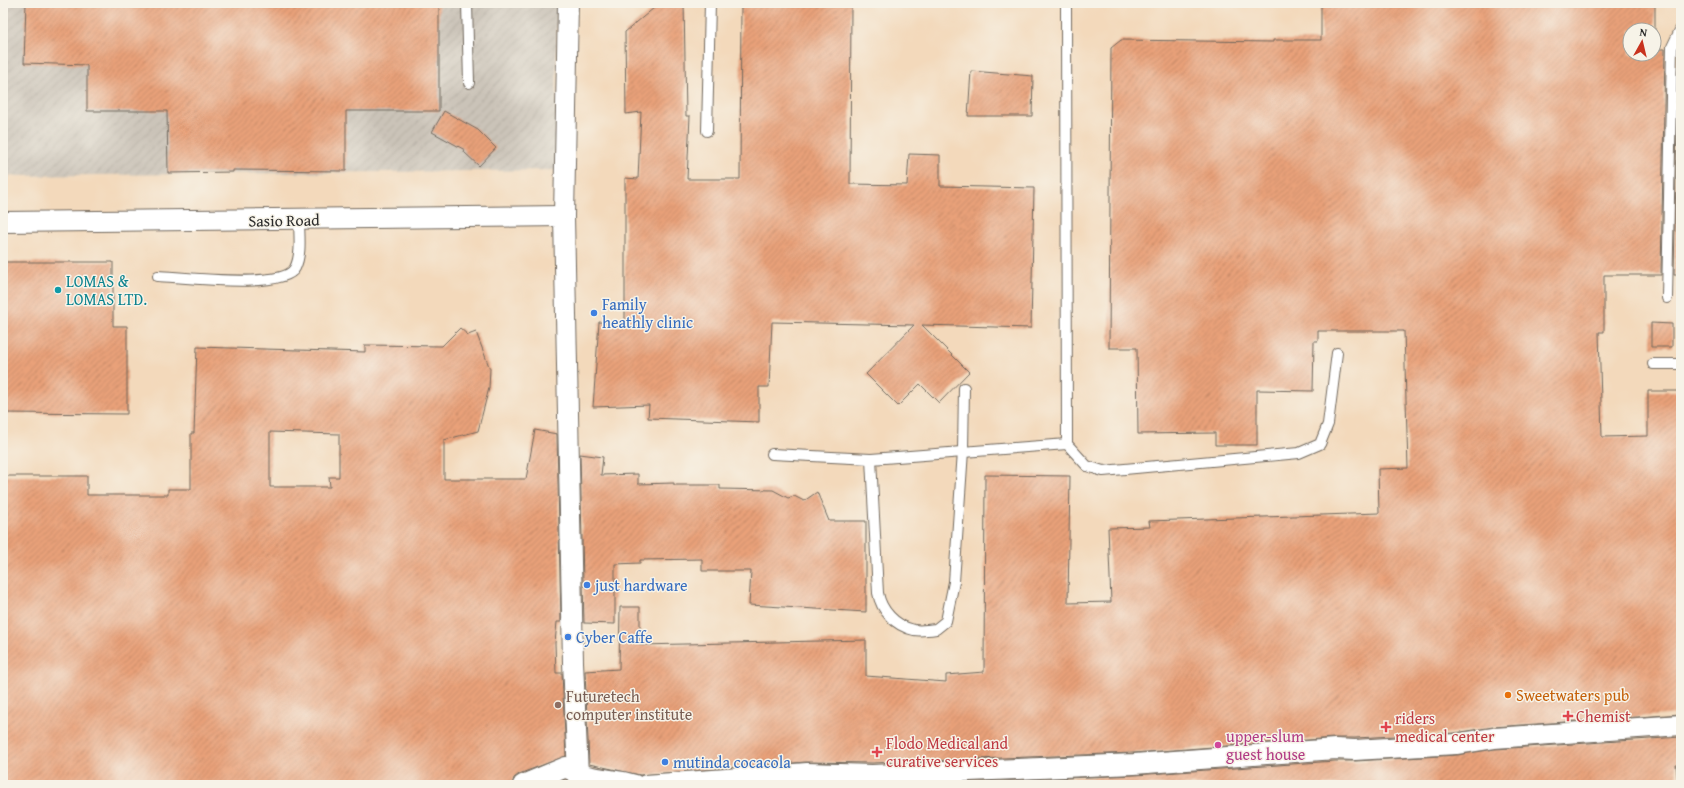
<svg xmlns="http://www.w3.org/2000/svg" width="1684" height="788" viewBox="0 0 1684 788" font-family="'Gentium Book Plus',serif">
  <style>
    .industrial { fill: url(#industrial-furrows) }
    .building { fill: url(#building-hatch); fill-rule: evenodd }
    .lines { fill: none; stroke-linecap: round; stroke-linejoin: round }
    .service-casing { stroke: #71685d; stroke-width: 12 }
    .minor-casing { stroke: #71685d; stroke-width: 22 }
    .service { stroke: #fff; stroke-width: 10 }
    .minor { stroke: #fff; stroke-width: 20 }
    .culture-dot { fill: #0f9aa8; stroke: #f7f3e8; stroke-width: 1.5 }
    .shop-dot { fill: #3f7fe0; stroke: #f7f3e8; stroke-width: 1.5 }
    .food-dot { fill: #e8710a; stroke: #f7f3e8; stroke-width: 1.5 }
    .education-dot { fill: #8d6e63; stroke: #f7f3e8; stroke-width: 1.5 }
    .health-dot { fill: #e0444e; stroke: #f7f3e8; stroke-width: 1.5 }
    .hotel-dot { fill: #d1479c; stroke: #f7f3e8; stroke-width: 1.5 }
    .labels { text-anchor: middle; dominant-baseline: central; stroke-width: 3; stroke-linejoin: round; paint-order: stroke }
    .street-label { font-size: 16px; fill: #2b2b2b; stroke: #f7f3e8 }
    .culture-label { font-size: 16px; fill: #0d838f; stroke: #f7f3e8; text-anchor: start }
    .shop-label { font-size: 16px; fill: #366cbe; stroke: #f7f3e8; text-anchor: start }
    .food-label { font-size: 16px; fill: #c56008; stroke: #f7f3e8; text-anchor: start }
    .education-label { font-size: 16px; fill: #785e54; stroke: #f7f3e8; text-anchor: start }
    .health-label { font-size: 16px; fill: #be3a42; stroke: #f7f3e8; text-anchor: start }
    .hotel-label { font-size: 16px; fill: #b23c85; stroke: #f7f3e8; text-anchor: start }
  </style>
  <defs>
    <pattern id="industrial-furrows" width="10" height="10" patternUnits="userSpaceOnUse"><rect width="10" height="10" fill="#cac3b8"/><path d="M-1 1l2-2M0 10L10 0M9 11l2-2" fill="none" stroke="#aea89e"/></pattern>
    <pattern id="building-hatch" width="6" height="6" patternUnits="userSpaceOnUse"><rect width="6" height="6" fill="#e9a179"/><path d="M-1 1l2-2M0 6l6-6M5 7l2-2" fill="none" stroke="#bd8363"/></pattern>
  </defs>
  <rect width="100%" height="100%" fill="#f7f3e8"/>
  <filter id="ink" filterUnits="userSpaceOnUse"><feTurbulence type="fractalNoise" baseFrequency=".025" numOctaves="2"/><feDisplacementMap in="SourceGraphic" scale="8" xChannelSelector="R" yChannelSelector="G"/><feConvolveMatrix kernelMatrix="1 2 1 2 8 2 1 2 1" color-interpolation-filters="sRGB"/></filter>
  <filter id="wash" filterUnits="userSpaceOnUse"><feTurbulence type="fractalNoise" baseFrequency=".012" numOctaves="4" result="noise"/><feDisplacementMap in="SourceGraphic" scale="16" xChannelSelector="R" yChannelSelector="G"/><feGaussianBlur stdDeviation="0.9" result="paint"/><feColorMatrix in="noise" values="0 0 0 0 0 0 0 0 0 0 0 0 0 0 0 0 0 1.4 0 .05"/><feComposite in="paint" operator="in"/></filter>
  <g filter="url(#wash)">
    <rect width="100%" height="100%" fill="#f3d9bb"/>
    <!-- industrial -->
    <polygon class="industrial" points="3,3 557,3 556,170 3,176"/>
    <g id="blocks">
      <!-- building -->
      <g class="building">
        <polygon points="26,3 439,3 439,111 346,111 346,171 233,170 233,172 168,173 167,111 87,111 87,65 24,63"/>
        <polygon points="660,3 684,3 686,116 690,116 687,179 740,179 741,3 851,3 850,184 907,185 909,154 940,155 940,186 1034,188 1031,328 922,325 969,372 939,403 920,384 898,406 866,374 914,325 772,322 769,387 759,387 759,422 648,418 649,405 593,407 599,322 625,324 625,178 638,179 641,112 626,114 625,32"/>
        <path d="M1321 3H1655V49H1665L1661 275H1604V332H1599L1602 437 1648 436V391H1681V714L1493 727 1455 733 1355 738H1334L1133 753 872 763 806 762 640 775 589 764 585 671 619 669 620 607H640V645L866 640V676L946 682V675L984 672 985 475 1070 476 1068 603 1111 602 1108 528 1150 527 1149 521 1379 513 1378 469 1408 468 1404 331H1318V341H1314L1313 391 1257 390V445H1215V433L1138 434 1137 348H1109L1111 48 1121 40 1273 42V40H1321ZM1630 30H1654V54H1630Z"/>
        <polygon points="1678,69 1681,69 1681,275 1674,275"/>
        <polygon points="971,71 1033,76 1032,116 968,116"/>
        <polygon points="444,111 478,130 496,148 479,166 464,152 465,150 432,132"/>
        <polygon points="3,262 113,262 113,326 127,326 127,414 3,413"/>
        <polygon points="1651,323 1672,324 1672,347 1651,347"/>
        <path d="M460 328 468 335 476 332 490 369 489 388 478 431 444 440V479H526L535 430 557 434 561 622H557L555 643 556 673H562L566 756 519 774 514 778 512 785H3V476H87V495H168V489H191V433H194L197 347 365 352V345L442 346ZM270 432 339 434V477H329L330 487H270Z"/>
        <polygon points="580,454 603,457 601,475 638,474 638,484 674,483 674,485 720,485 720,489 773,490 788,498 794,496 804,501 817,492 829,521 866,521 866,612 749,605 751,571 702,571 702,559 640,560 640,563 615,564 615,624 584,623"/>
        <polygon points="1681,737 1681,765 1676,765 1678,785 908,785 1135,775 1335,761 1356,761 1457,755 1495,749"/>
        <polygon points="565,780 572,785 553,785"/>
      </g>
    </g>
  </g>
  <g filter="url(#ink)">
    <use href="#blocks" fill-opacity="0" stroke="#71685d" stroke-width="1"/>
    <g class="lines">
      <defs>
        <g id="service">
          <polyline points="467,3 469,83"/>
          <polyline points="1066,3 1067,444 1087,466 1103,471 1299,453 1320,444 1328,424 1337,353"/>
          <polyline points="707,131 710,3"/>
          <path d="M158 276C182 277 284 290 295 268 302 254 299 235 299 219"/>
          <polyline points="1667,298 1672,47 1681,28"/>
          <polyline points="1653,364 1681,364"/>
          <polyline points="772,454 871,459 1067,444"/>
          <path d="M871 459 878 593C881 610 895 626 914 630 920 631 929 630 936 629L946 621 954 582 963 451 964 388"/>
        </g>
        <g id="minor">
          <polyline points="568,3 564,216 573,662 578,775"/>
          <polyline points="3,222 564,216"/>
          <path d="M523 785 566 767C587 781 611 777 635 785"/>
          <polyline points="646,785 807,773 872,775 1134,764 1335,749 1355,750 1456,744 1494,738 1681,725"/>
        </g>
      </defs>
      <!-- service casing -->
      <use href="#service" class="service-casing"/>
      <!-- minor casing -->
      <use href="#minor" class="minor-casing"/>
      <!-- service -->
      <use href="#service" class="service"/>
      <!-- minor -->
      <use href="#minor" class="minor"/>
    </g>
  </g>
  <!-- markers -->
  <circle class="culture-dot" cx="58" cy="290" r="4"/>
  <g class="shop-dot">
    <circle cx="594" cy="313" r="4"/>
    <circle cx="587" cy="585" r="4"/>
    <circle cx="568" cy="637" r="4"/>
    <circle cx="665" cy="762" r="4"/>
  </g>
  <circle class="food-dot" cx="1508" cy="695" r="4"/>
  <circle class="education-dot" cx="558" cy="705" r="4"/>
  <g class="health-dot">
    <path d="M1566 710h4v4h4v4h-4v4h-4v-4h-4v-4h4z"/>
    <path d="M1384 721h4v4h4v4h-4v4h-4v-4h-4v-4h4z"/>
    <path d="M875 746h4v4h4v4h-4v4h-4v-4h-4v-4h4z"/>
  </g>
  <circle class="hotel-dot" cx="1218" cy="745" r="4"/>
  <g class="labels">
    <!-- street labels -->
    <g class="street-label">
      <text transform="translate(284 220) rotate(-1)">Sasio Road</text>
    </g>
    <!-- culture labels -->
    <g class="culture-label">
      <text x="66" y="281">LOMAS &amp;<tspan x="66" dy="18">LOMAS LTD.</tspan></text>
    </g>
    <!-- shop labels -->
    <g class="shop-label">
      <text x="602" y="304">Family<tspan x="602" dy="18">heathly clinic</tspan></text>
      <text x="595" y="585">just hardware</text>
      <text x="576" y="637">Cyber Caffe</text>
      <text x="673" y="762">mutinda cocacola</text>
    </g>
    <!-- food labels -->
    <g class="food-label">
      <text x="1516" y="695">Sweetwaters pub</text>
    </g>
    <!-- education labels -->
    <g class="education-label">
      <text x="566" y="696">Futuretech<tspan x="566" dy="18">computer institute</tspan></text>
    </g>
    <!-- health labels -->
    <g class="health-label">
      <text x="1576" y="716">Chemist</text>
      <text x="1395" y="718">riders<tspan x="1395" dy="18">medical center</tspan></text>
      <text x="886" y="743">Flodo Medical and<tspan x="886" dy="18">curative services</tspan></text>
    </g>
    <!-- hotel labels -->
    <g class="hotel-label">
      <text x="1226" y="736">upper-slum<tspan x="1226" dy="18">guest house</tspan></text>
    </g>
  </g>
  <!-- margin -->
  <rect width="1684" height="788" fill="none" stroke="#f7f3e8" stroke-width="16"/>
  <!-- north arrow -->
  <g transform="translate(1642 42) rotate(8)"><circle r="19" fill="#f7f3e8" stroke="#a5a39c"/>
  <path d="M0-3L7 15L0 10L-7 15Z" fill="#c8321e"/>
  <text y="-6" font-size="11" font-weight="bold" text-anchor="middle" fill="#2b2b2b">N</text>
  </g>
</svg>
